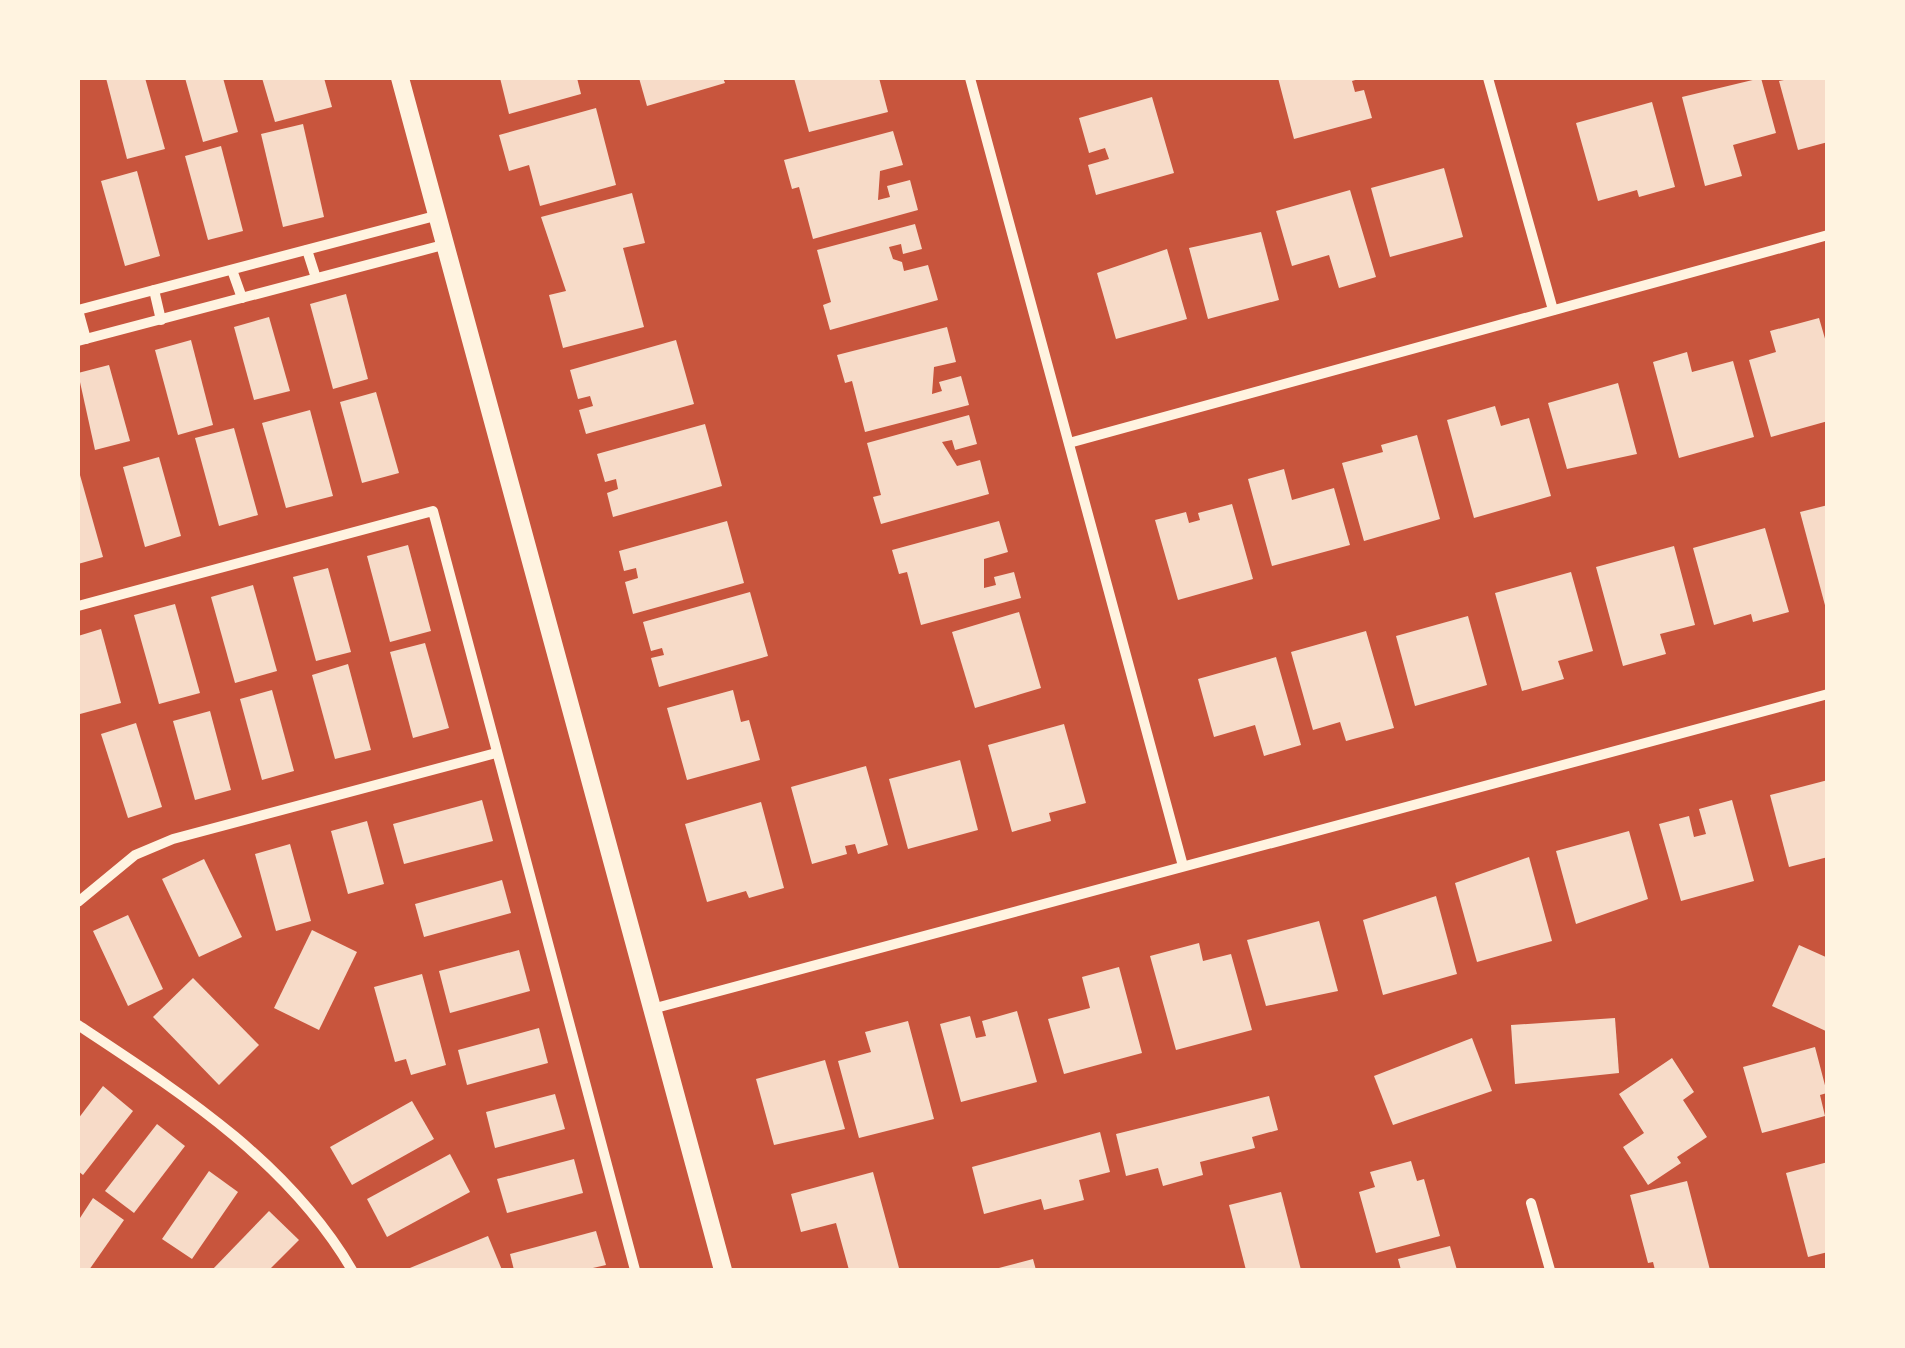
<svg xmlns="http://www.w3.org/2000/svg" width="1905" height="1348" viewBox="0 0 1905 1348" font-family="'DejaVu Sans',sans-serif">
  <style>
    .building { fill: #f7dbc8 }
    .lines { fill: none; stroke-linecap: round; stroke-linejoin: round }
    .minor { stroke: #fff3e0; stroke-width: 10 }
    .tertiary { stroke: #fff3e0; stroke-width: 18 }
  </style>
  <rect width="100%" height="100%" fill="#c8553d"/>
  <!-- building -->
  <g class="building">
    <polygon points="106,78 145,78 165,149 127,159"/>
    <polygon points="185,78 223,78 238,132 203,142"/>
    <polygon points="262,78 324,78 332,107 275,122"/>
    <polygon points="500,78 577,78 581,94 509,114"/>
    <polygon points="639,78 723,78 725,83 647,106"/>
    <polygon points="794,78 879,78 888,112 809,132"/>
    <polygon points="1278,78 1362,78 1352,81 1355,92 1364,90 1372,118 1294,139"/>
    <polygon points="1761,78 1776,133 1733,145 1742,176 1705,186 1682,97"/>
    <polygon points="1794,78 1828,78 1828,142 1798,150 1779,81"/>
    <polygon points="1152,97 1174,173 1096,195 1088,165 1109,159 1105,148 1089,153 1079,118"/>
    <polygon points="1652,102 1675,187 1639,197 1637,190 1598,201 1576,123"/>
    <polygon points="596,108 616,185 540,206 529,165 509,171 499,135"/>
    <polygon points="303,124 324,217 283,227 261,134"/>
    <polygon points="893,131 903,165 880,171 878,200 890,197 887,186 910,180 918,210 813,239 799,187 792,189 784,160"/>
    <polygon points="221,146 243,231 208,240 185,156"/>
    <polygon points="1444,168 1463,237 1390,257 1371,188"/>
    <polygon points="137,171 160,256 125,266 101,181"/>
    <polygon points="1350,190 1376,277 1339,288 1329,255 1292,266 1276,211"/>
    <polygon points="632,193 645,243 623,248 644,327 563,348 549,295 566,291 541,217"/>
    <polygon points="915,224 922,249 903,254 901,244 889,247 893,259 902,262 904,271 928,265 938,300 830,330 823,305 831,302 817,250"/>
    <polygon points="1261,232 1279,300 1208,319 1189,248"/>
    <polygon points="1167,249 1187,319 1116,339 1097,273"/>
    <polygon points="346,294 368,379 333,389 310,304"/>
    <polygon points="269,317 290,391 254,400 234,327"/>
    <polygon points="1819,318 1828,349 1828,421 1771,437 1749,360 1776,352 1770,331"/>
    <polygon points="947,327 956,362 934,367 932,394 942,391 939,382 961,376 969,405 865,432 852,381 845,383 837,355"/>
    <polygon points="191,340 213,425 178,435 155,350"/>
    <polygon points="676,340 694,404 586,434 579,410 593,406 590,396 578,399 570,370"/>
    <polygon points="1687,352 1692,372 1733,361 1754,437 1679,458 1653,362"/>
    <polygon points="109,365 130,441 95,450 78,373"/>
    <polygon points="1618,383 1637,454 1567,469 1548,403"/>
    <polygon points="376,392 399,473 362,483 340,402"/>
    <polygon points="1495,406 1501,426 1529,418 1551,496 1474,518 1447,420"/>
    <polygon points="310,410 333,496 286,508 262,423"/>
    <polygon points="969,415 977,444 955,450 952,440 942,442 957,466 980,460 989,494 881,524 873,497 881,495 867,443"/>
    <polygon points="705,424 722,486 613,517 607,493 618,489 616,479 605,482 597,454"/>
    <polygon points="234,428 258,515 219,526 195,438"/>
    <polygon points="1417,435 1440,519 1364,541 1342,463 1383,452 1381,445"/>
    <polygon points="159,457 181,536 145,547 123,467"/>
    <polygon points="78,468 103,557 78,564"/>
    <polygon points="1284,469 1292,500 1334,488 1350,545 1272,566 1248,479"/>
    <polygon points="1232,504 1253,579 1178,600 1155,520 1186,512 1189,523 1200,520 1198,513"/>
    <polygon points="1828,505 1828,609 1826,609 1800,512"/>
    <polygon points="727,521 744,583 633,614 625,582 638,578 636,568 624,571 619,551"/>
    <polygon points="999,521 1008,552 984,559 984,588 996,585 994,577 1014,572 1021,598 921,625 907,572 899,574 892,550"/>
    <polygon points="1765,528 1789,612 1753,622 1751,614 1714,625 1693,548"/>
    <polygon points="408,545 431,631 390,642 367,556"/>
    <polygon points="1674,546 1695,625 1660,634 1666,654 1623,666 1596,567"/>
    <polygon points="328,568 351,652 316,661 293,577"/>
    <polygon points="1571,572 1593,651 1558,661 1564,679 1522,691 1495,593"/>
    <polygon points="253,585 277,671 235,683 211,597"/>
    <polygon points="750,592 768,656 659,687 651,658 664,655 662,648 651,651 643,622"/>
    <polygon points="175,604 200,693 159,704 134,615"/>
    <polygon points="1019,612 1041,688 975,708 952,632"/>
    <polygon points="1468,616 1487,685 1415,706 1396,636"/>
    <polygon points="101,629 121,703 80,714 78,636"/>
    <polygon points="1366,631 1394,728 1346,741 1340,722 1313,730 1291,652"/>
    <polygon points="425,643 449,728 413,738 390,652"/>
    <polygon points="1276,657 1301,745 1264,756 1255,725 1214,737 1198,679"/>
    <polygon points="348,664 371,750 335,759 312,675"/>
    <polygon points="272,690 294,771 262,780 240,699"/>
    <polygon points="733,690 741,722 749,720 760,760 687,780 667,708"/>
    <polygon points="210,711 231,790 195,800 173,721"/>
    <polygon points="136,723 162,807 128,818 101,734"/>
    <polygon points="1064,724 1086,803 1049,813 1051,821 1012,832 988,745"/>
    <polygon points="960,760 978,830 908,849 889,779"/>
    <polygon points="866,766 888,845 858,854 855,844 845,846 847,854 812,864 791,787"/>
    <polygon points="1828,780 1828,857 1789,867 1770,795"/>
    <polygon points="482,800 493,841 404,864 393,824"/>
    <polygon points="1732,800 1754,881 1681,901 1659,824 1689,816 1694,837 1706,834 1699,809"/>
    <polygon points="761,802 784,888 749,898 746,891 707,902 685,824"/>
    <polygon points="367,821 384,884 348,894 331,831"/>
    <polygon points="1629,831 1648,899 1576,924 1556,851"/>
    <polygon points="290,844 311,921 276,931 255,854"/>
    <polygon points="1529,857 1552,941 1477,962 1455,883"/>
    <polygon points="204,859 242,937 199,957 162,879"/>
    <polygon points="502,880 511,913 424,937 415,904"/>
    <polygon points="1436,896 1457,974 1383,995 1363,920"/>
    <polygon points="128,915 163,989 128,1006 93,931"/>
    <polygon points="1319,921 1338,991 1266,1006 1247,940"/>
    <polygon points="312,930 357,952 319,1030 274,1008"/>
    <polygon points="1199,943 1203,961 1231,954 1252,1030 1176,1050 1150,956"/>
    <polygon points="1799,945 1828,958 1828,1032 1772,1006"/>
    <polygon points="519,950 530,991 450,1013 439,971"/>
    <polygon points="1119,967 1142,1053 1064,1074 1048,1019 1090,1008 1082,977"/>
    <polygon points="422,974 446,1065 411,1075 406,1059 395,1062 374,987"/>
    <polygon points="193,978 259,1045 219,1085 153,1017"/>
    <polygon points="1017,1011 1037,1082 961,1102 940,1024 970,1016 976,1038 986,1036 982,1021"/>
    <polygon points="1615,1018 1619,1073 1515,1084 1511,1025"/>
    <polygon points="908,1021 934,1119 859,1138 838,1061 871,1052 865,1032"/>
    <polygon points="539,1028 548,1063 467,1085 458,1050"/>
    <polygon points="1472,1038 1492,1091 1393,1125 1374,1076"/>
    <polygon points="1815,1047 1827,1093 1820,1095 1825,1116 1762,1133 1743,1067"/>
    <polygon points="1672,1058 1694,1092 1683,1100 1707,1137 1677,1157 1681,1163 1648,1185 1623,1147 1644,1133 1619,1094"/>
    <polygon points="825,1060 845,1129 774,1145 756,1079"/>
    <polygon points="103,1086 133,1111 83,1175 78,1171 78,1119"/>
    <polygon points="555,1094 565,1129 495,1148 486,1112"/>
    <polygon points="1269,1096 1278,1130 1252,1137 1255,1148 1200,1162 1203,1175 1163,1186 1158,1168 1126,1176 1116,1134"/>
    <polygon points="412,1101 434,1139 352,1185 330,1147"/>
    <polygon points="157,1124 185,1146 134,1213 105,1191"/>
    <polygon points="1100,1132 1110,1172 1079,1180 1084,1200 1044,1210 1041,1199 984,1214 972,1167"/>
    <polygon points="450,1154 470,1192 387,1237 367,1199"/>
    <polygon points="574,1159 583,1193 507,1213 497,1179"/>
    <polygon points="1411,1161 1417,1181 1424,1179 1440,1236 1376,1253 1359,1192 1375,1187 1370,1172"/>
    <polygon points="1828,1162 1828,1252 1808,1257 1786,1173"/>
    <polygon points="209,1171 238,1192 192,1259 162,1239"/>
    <polygon points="873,1172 899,1268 849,1270 836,1223 801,1232 791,1194"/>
    <polygon points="1687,1181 1710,1270 1655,1270 1653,1262 1648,1263 1630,1195"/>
    <polygon points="1281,1192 1301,1270 1246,1270 1229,1205"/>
    <polygon points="93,1198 124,1220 89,1270 78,1270 78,1221"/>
    <polygon points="269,1211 299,1240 269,1270 212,1270"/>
    <polygon points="596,1231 606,1265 584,1270 514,1270 510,1254"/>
    <polygon points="488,1236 502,1270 405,1270"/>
    <polygon points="1450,1246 1457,1270 1401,1270 1398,1259"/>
    <polygon points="1033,1259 1036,1270 995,1270 995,1269"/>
  </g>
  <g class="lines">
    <!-- minor -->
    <g class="minor">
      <polyline points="970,78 1183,866"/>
      <polyline points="1488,78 1553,310"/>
      <polyline points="307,250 316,278"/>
      <polyline points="232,270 242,298"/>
      <polyline points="154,290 161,320"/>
      <polyline points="78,310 435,216"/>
      <polyline points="78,310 86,339"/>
      <polyline points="78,341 443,245"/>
      <polyline points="1069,443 1828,235"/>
      <polyline points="78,606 433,511 635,1270"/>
      <polyline points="78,902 135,855 173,839 496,753"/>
      <polyline points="652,1009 1828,694"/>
      <path d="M78 1025C181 1093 288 1161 352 1270"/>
      <polyline points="1531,1203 1550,1270"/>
    </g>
    <!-- tertiary -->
    <polyline class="tertiary" points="400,78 723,1270"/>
  </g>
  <!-- border -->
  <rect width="1905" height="1348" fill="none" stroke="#fff3e0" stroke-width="160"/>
</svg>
